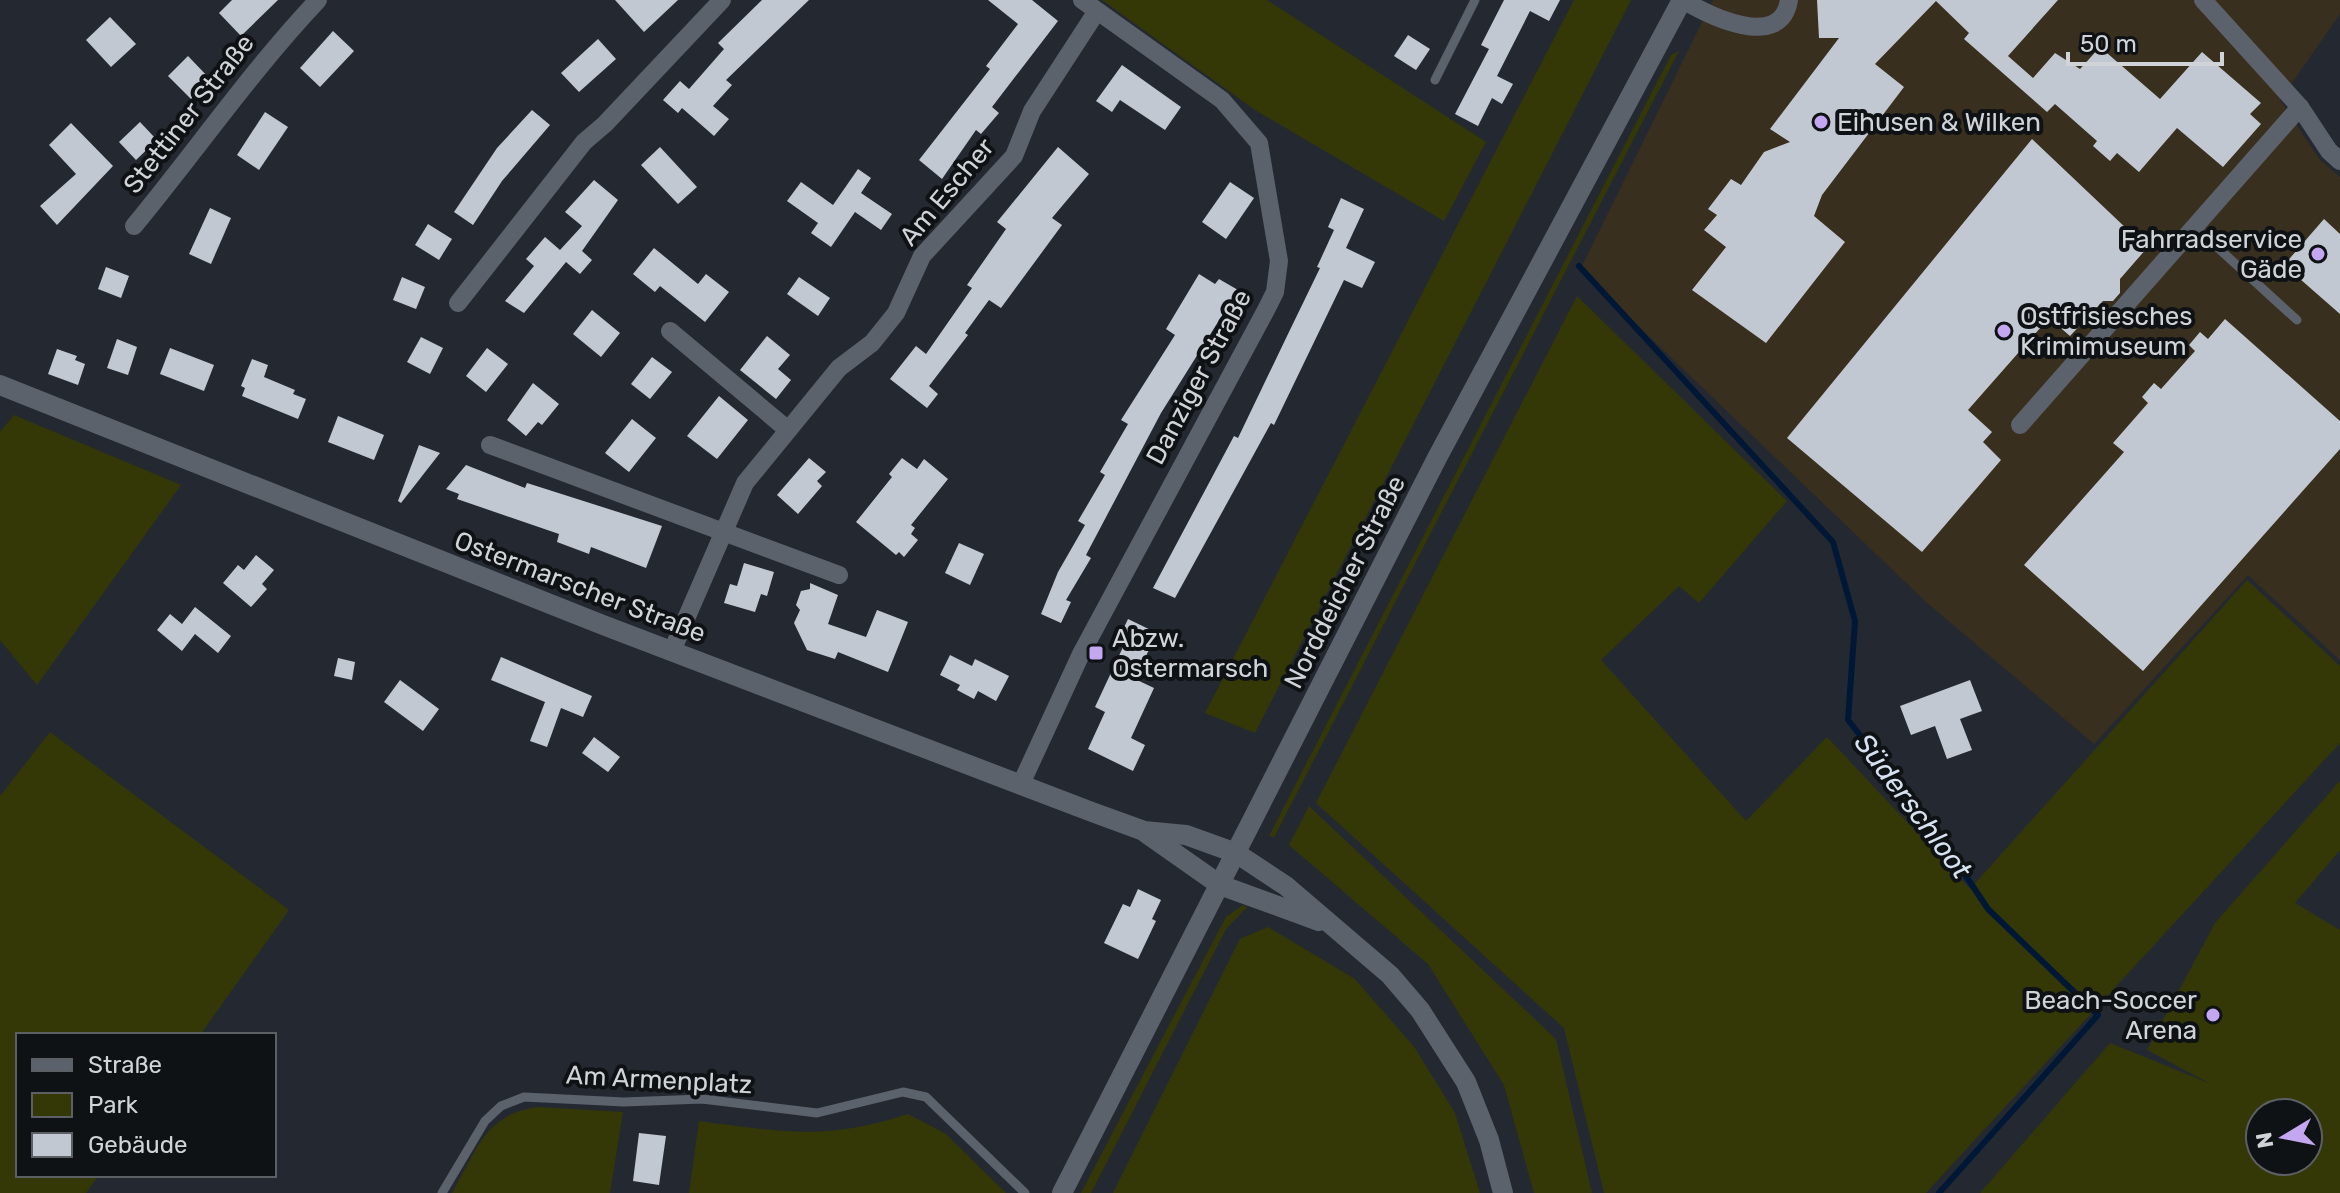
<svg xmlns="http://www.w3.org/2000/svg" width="2340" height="1193" viewBox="0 0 2340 1193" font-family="Rubik,sans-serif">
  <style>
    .commercial { fill: #382f1f }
    .green { fill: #343806; fill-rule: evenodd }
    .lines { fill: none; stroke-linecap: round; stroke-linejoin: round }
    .stream { stroke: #001836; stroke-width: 6 }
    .building { fill: #c1c8d2 }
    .lane { stroke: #5c626b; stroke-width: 9 }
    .street { stroke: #5c626b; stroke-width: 18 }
    .secondary { stroke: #5c626b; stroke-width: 20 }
    .poi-dot { fill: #c4a7f1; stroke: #0f1215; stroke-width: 3 }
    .labels { text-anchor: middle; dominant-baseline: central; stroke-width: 8; stroke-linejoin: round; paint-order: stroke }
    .street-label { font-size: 26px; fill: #d0d3d8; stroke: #0f1215 }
    .poi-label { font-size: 26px; fill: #d0d3d8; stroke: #0f1215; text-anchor: start }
    .water-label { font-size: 28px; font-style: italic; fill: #d6e2f0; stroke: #0f1215 }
  </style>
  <rect width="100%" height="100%" fill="#242931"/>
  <!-- commercial -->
  <polygon class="commercial" points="1713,0 2340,0 2340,14 2280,100 2320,160 2340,177 2340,660 2248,575 2094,744 1926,602 1580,270"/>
  <!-- green -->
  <g class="green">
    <polygon points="1102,0 1267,0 1486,142 1444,221 1255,110"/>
    <polygon points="1574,0 1631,0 1255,733 1205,713"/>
    <polygon points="1679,51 1282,822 1274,837 1269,836 1671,55"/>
    <polygon points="1577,296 1787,501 1699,603 1679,586 1601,660 1746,821 1827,737 1970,889 2247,580 2340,666 2340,743 1926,1193 1604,1193 1564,1028 1316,803"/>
    <polygon points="14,415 181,485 37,685 0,640 0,432"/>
    <polygon points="50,732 289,910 200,1035 18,1035 18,1175 99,1175 86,1193 0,1193 0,796"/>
    <path d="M2340 781V850L2295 903 2340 930V1193H1980L2110 1043 2211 1084 2147 1050 2215 923ZM2260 1113H2308V1161H2260Z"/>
    <polygon points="1309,806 1556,1039 1592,1193 1534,1193 1504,1085 1428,964 1289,845"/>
    <polygon points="1243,905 1247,907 1226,929 1091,1193 1081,1193 1226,917"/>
    <polygon points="1268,927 1355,979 1415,1048 1455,1113 1480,1193 1113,1193 1240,939"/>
    <path d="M537 1107 623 1112 610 1193H452C476 1152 485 1114 537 1107Z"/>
    <path d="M908 1114 946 1134 1006 1193H689L699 1121C782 1132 826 1141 908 1114Z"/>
  </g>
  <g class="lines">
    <!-- stream -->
    <polyline class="stream" points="1579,266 1833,542 1855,621 1848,720 1933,827 1988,909 2098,1015 1939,1193"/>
  </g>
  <!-- building -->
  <g class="building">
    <polygon points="232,0 278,0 241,36 219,13"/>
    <polygon points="615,0 678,0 644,32"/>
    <polygon points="762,0 809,0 726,80 732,85 713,106 729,119 714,136 682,108 678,113 663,100 680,81 689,89 724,49 718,43"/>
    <polygon points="988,0 1032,0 1058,21 992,107 999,113 981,134 976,130 942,179 919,160 990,69 986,66 1018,24"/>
    <polygon points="1504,0 1560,0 1549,21 1530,11 1497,76 1513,84 1502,104 1492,98 1478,126 1455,114 1489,49 1481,45"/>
    <polygon points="1817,0 2058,0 2008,56 2033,78 2055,53 2080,69 2100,47 2160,99 2202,52 2261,103 2250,114 2261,124 2223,167 2177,128 2139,172 2117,153 2110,161 2093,146 2097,141 2055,104 2047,112 1964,39 1969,33 1936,1 1875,64 1904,87 1822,195 1814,216 1845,242 1766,343 1692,290 1726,247 1704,230 1717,215 1708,209 1731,179 1741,185 1764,152 1790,142 1770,129 1839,38 1819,38"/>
    <polygon points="110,17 136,44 111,67 86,40"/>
    <polygon points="333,31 354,51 320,87 300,68"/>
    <polygon points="1408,35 1430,49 1416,70 1394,56"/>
    <polygon points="598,39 616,59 579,92 561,73"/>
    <polygon points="188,56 211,80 191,99 168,76"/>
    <polygon points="1122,65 1181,107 1165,130 1120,100 1112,112 1096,101"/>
    <polygon points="532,110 550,125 502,181 473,225 454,212 497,148"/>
    <polygon points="265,112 288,127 259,170 237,155"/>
    <polygon points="140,122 157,140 136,160 119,142"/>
    <polygon points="71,123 113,166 57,225 40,206 76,174 49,145"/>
    <polygon points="2032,139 2147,248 2120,279 2120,293 2113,301 2103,301 2070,336 2049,318 1968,410 1992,432 1983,442 2001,460 1922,552 1787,438"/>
    <polygon points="660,147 697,187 678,204 641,165"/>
    <polygon points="1058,147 1089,174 1052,218 1062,225 1001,308 989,300 965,333 968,335 929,386 938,394 927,408 890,379 916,346 926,354 972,288 967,285 1006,229 997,222"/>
    <polygon points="858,169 871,178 861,193 892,214 881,230 855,212 831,247 811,233 818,223 787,201 801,182 833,205"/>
    <polygon points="594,180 618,200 582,251 592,260 580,274 566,262 524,313 505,301 534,266 526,259 545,237 560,250 582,226 565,212"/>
    <polygon points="1230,182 1254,198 1226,239 1202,222"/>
    <polygon points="1341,198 1364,209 1346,248 1375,262 1362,288 1344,280 1274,425 1271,423 1175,598 1153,588 1234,436 1238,438 1288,334 1320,268 1317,267 1334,230 1328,227"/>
    <polygon points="210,208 231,218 211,264 189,254"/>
    <polygon points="2324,219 2340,234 2340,314 2284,265"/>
    <polygon points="428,224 452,239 439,260 415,245"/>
    <polygon points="654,248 698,284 706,274 729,292 705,322 660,286 655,292 633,274"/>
    <polygon points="106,267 129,276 121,298 98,289"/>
    <polygon points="1199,274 1215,284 1219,279 1238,290 1161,413 1086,555 1091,558 1066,600 1071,602 1061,623 1041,614 1058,572 1085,525 1078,521 1105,475 1100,472 1128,424 1121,420 1175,335 1166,329"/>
    <polygon points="402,277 425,287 416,309 393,300"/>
    <polygon points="799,277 830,298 818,316 787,294"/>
    <polygon points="592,310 620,333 601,357 573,334"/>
    <polygon points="2225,319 2340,421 2340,449 2143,671 2024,565 2124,452 2113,443 2148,403 2142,397 2154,383 2161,389 2195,351 2189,345 2200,332 2208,339"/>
    <polygon points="767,336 790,355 778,369 791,380 776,399 740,370"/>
    <polygon points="421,337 443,348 430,374 407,362"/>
    <polygon points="117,339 137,347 128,375 107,368"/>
    <polygon points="170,348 214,365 204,391 160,374"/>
    <polygon points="487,348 508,364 486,392 466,376"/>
    <polygon points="57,349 77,356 75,360 85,364 78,385 48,374"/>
    <polygon points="652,357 672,372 650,399 631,384"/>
    <polygon points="252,359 268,365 264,377 295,390 293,394 306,399 298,419 242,396 245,388 241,386"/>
    <polygon points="533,383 559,404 542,425 538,422 526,436 507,420"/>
    <polygon points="719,396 748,420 717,459 687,436"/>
    <polygon points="338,416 384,435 374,460 328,442"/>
    <polygon points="632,419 656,438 629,472 605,453"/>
    <polygon points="419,445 440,453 401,503 398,501"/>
    <polygon points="809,458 826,472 817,481 822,486 798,514 777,495"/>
    <polygon points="902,458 917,469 924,459 948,479 911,525 915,528 911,534 918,540 904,557 899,552 896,555 856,522 892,477 889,474"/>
    <polygon points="466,465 525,488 527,483 662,526 646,568 591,547 589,554 557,542 559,534 457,499 459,494 446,489"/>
    <polygon points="959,543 984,554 970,585 945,573"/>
    <polygon points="256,555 274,570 262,584 267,589 251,607 223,583 238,565 244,570"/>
    <polygon points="744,563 774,572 767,596 761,594 755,612 724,603 730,584 737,586"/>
    <polygon points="810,583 838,595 828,624 866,637 877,610 908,622 888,672 838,652 835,659 807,650 794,623 800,610 796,605 801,591 810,589"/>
    <polygon points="195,607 231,636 218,653 195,634 182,651 157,630 170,614 182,624"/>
    <polygon points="1128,619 1157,633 1135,679 1154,688 1131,738 1145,745 1133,771 1088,749 1105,712 1095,707 1124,645 1117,642"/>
    <polygon points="950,655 972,666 975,659 1009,676 996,701 978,691 974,699 957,690 960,685 940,675"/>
    <polygon points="501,657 592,696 583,717 561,708 547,747 530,741 545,702 491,680"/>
    <polygon points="338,658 355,662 352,680 334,676"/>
    <polygon points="400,680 439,709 423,731 384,702"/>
    <polygon points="1970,680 1982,711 1960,719 1972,750 1947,759 1935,726 1911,735 1900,706"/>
    <polygon points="594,737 620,757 608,772 582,753"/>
    <polygon points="1138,889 1161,900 1152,919 1156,921 1138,959 1104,943 1123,904 1130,907"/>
    <polygon points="639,1133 666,1136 659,1185 633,1181"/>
  </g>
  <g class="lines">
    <!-- lane -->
    <g class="lane">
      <polyline points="1435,80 1475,0"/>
      <polyline points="2195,227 2297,320"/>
      <polyline points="442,1193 485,1121 501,1106 524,1097 624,1102 702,1099 817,1113 903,1092 926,1097 1025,1193"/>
    </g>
    <!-- street -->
    <g class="street">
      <path d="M1683 0C1708 15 1781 52 1789 0"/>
      <polyline points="2203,0 2300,107 2329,151 2340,161"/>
      <path d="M134 226C196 151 251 71 318 0"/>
      <polyline points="458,303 584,142 605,124 722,0"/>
      <polyline points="670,331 788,430"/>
      <polyline points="2020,425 2300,107"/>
      <polyline points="490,445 839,575"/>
      <polyline points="672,651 745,483 839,368 872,343 896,313 922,256 1014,156 1032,111 1097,11"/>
      <polyline points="1021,784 1081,654 1266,310 1275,292 1279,261 1259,143 1222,100 1082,0"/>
    </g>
    <!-- secondary -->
    <g class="secondary">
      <polyline points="0,385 603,625 1092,812 1144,831 1186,835 1236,853 1286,886 1390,975 1420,1010 1466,1082 1489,1140 1503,1193"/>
      <polyline points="1146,833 1220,885 1319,921"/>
      <polyline points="1062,1193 1437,458 1682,0"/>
    </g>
  </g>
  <!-- markers -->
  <g class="poi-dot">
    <circle cx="1821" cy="122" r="8"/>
    <circle cx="2318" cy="254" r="8"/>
    <circle cx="2004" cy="331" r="8"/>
    <rect x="1088" y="645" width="16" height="16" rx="4"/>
    <circle cx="2213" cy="1015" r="8"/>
  </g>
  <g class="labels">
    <!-- street labels -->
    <g class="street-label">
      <text transform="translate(189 114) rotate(-52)">Stettiner Straße</text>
      <text transform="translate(947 192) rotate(-50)">Am Escher</text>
      <text transform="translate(1199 377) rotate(-62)">Danziger Straße</text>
      <text transform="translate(1345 582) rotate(-63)">Norddeicher Straße</text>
      <text transform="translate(580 587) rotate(21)">Ostermarscher Straße</text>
      <text transform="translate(659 1080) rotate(3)">Am Armenplatz</text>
    </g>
    <!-- poi labels -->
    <g class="poi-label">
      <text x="1837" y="122">Eihusen &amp; Wilken</text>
      <text x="2302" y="239" text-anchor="end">Fahrradservice<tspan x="2302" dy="30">Gäde</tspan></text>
      <text x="2020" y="316">Ostfrisiesches<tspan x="2020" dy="30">Krimimuseum</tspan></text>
      <text x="1112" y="638">Abzw.<tspan x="1112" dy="30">Ostermarsch</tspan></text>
      <text x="2197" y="1000" text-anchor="end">Beach-Soccer<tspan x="2197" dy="30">Arena</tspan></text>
    </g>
    <!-- water labels -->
    <g class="water-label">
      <text transform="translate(1913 806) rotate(53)">Süderschloot</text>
    </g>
  </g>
  <!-- legend -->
  <rect x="16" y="1033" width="260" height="144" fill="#0f1215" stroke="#5c5f63" stroke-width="2"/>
  <rect x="32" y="1059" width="40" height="12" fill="#5c626b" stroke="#5c5f63" stroke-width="2"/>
  <text x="88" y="1073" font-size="24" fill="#d0d3d8">Straße</text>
  <rect x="32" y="1093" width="40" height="24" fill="#343806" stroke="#5c5f63" stroke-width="2"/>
  <text x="88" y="1113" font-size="24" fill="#d0d3d8">Park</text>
  <rect x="32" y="1133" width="40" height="24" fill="#c1c8d2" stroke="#5c5f63" stroke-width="2"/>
  <text x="88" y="1153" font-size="24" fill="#d0d3d8">Gebäude</text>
  <!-- north arrow -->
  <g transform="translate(2284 1137) rotate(260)"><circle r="38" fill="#0f1215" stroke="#5c5f63" stroke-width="2"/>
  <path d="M0-6L14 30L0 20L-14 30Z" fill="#c4a7f1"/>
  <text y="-12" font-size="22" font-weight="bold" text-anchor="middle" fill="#d0d3d8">N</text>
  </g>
  <!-- scale -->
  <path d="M2068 52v12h154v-12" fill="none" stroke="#d0d3d8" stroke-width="4"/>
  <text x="2080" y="52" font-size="24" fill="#d0d3d8" stroke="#0f1215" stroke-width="6" paint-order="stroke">50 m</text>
</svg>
